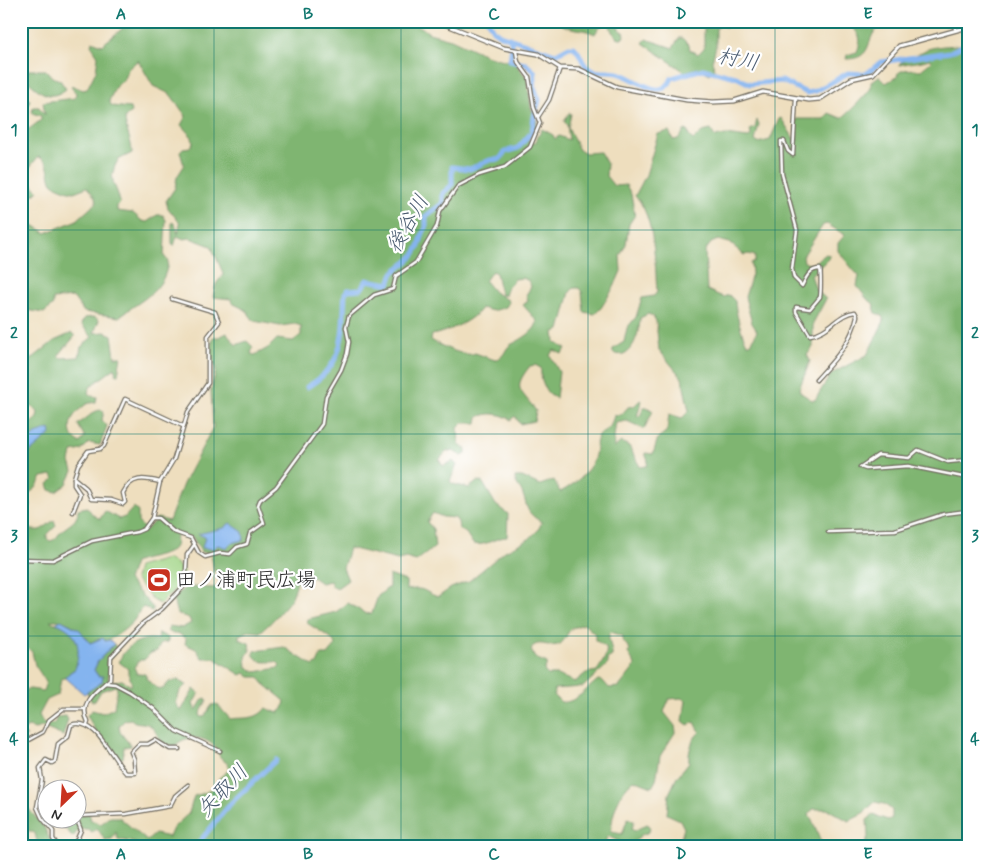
<svg xmlns="http://www.w3.org/2000/svg" width="989" height="867" viewBox="0 0 989 867" font-family="Mynerve,'Klee One',sans-serif">
  <style>
    .green { fill: #9fd383; stroke: #657f57 }
    .forest { fill: #7fb571; stroke: #55704e; fill-rule: evenodd }
    .water { fill: #84b4ef; stroke: #58708d }
    .lines { fill: none; stroke-linecap: round; stroke-linejoin: round }
    .river { stroke: #84b4ef; stroke-width: 5 }
    .minor-casing { stroke: #6f6a5e; stroke-width: 5 }
    .secondary-casing { stroke: #6f6a5e; stroke-width: 5.5 }
    .minor { stroke: #fff; stroke-width: 2.5 }
    .secondary { stroke: #fff; stroke-width: 3 }
    .grid { fill: none; stroke: #0f766e; stroke-width: 1; stroke-opacity: 0.55 }
    .labels { text-anchor: middle; dominant-baseline: central; stroke-width: 4.5; stroke-linejoin: round; paint-order: stroke }
    .poi-label { font-size: 20px; fill: #2b2b2b; stroke: #fff; text-anchor: start }
    .water-label { font-size: 21px; font-style: italic; fill: #4a5b70; stroke: #fff }
    .neatline { fill: none; stroke: #0f766e; stroke-width: 2 }
    .grid-label { font-size: 16px; text-anchor: middle; font-weight: bold; fill: #0f766e }
  </style>
  <rect width="100%" height="100%" fill="#fff"/>
  <filter id="ink" filterUnits="userSpaceOnUse"><feTurbulence type="fractalNoise" baseFrequency=".02" numOctaves="2"/><feDisplacementMap in="SourceGraphic" scale="10" xChannelSelector="R" yChannelSelector="G"/><feConvolveMatrix kernelMatrix="1 2 1 2 8 2 1 2 1" color-interpolation-filters="sRGB"/></filter>
  <filter id="wash" filterUnits="userSpaceOnUse"><feTurbulence type="fractalNoise" baseFrequency=".0096" numOctaves="4" result="noise"/><feDisplacementMap in="SourceGraphic" scale="20" xChannelSelector="R" yChannelSelector="G"/><feGaussianBlur stdDeviation="1.12" result="paint"/><feColorMatrix in="noise" values="0 0 0 0 0 0 0 0 0 0 0 0 0 0 0 0 0 1.4 0 .05"/><feComposite in="paint" operator="in"/></filter>
  <g filter="url(#wash)">
    <rect width="100%" height="100%" fill="#eedebe"/>
    <!-- green -->
    <polygon class="green" points="167,559 177,564 184,573 182,582 160,604 153,600 135,579 138,567"/>
    <!-- forest -->
    <g class="forest">
      <path d="M122 21H406L421 27 429 33 451 39 490 57 514 62 527 78 531 108 537 121 536 132 528 141 535 143 542 129 553 135 555 139 559 136 569 140 567 125 564 121 569 113 571 114 568 128 579 150 586 153 600 152 607 164 606 176 614 186 626 185 631 194 635 215 629 224 626 244 620 256 621 271 614 287 601 308 595 314 584 312 582 292 579 288H574L570 292 560 330 554 332 555 342 566 349 562 354 554 350 550 355 559 372 556 398C544 395 540 378 541 368L535 365 530 366C511 390 521 389 536 411L534 421 520 424 515 416 511 420C501 413 489 412 478 417L477 423H463L458 428 459 445 466 449V454L462 456 453 451 446 452 439 460 443 466 453 461 457 465 450 481 453 484 469 488 478 481 483 483 496 505 508 514 507 537C495 537 486 547 473 544L466 533 459 529 458 522 455 518 443 517 433 513 427 522 433 529 435 547 416 561 406 558 398 560 349 548 343 568 348 580 337 588 332 586 330 581 321 583 307 573C293 579 297 593 288 603 279 613 271 624 260 632L249 631 239 635V639L249 643 250 650 246 657 247 667 256 672 278 668 280 665 277 662C266 661 260 665 253 654L255 651 284 647 313 666 317 664 321 655H328L336 645 331 638 307 623 308 619 336 612 348 603 366 614 372 613 378 596 389 587V575L406 581V590C427 587 421 591 438 597L451 588 469 581 505 551 529 539 538 530 542 522C525 513 528 507 522 492 520 487 515 484 515 477H522L540 485 554 480 560 492C573 486 589 472 594 459 597 451 595 443 598 435L610 427 614 416 622 414 628 407 634 406 640 400 642 401 637 416H640L644 407H647L653 411 644 429 627 421 616 423C615 427 613 445 614 448L621 442 629 446 640 467 647 466 648 461 645 453 653 454 658 438 667 431 669 414 682 418 689 411 682 378 659 350 656 321 653 316 648 314 640 318C640 331 632 362 613 353V349L624 342 627 328 636 317 642 298 654 296 657 292C655 264 655 216 635 196L646 175 658 134 669 131 673 140 678 139 685 130 688 131 689 136 693 140 702 132 711 130 715 137 725 135 748 138 751 136 750 130 755 128 757 120 759 124 755 141 758 143 770 140 779 119 781 118 796 142V119H824L829 113 841 118C845 117 867 94 871 88V82L879 76 886 83 898 76 897 74C905 67 912 70 921 70L932 61 929 59C918 63 910 62 900 65V63C911 59 918 53 928 49 940 45 955 46 968 44V846H864L868 837 867 820 873 815 888 820 892 818V810L884 804 875 802 861 815 849 821 827 809H813L809 814 823 846H667L681 838 684 828 680 820 667 814 669 794 677 777 689 762C688 752 692 738 700 732L695 722 688 725 683 721 686 700 681 698 669 699 664 712 675 726 676 731 660 756 656 780 652 787 634 780C619 791 612 813 611 832L622 834 628 818 634 821 632 829 634 831 647 824 650 826 649 832 641 835 630 846H623L622 843 608 836 603 846H137L135 843 118 839 116 832 112 839 105 840 97 828 92 832 88 829H79L73 837 64 827 46 820 40 808 43 790 47 794 48 820H78V816L89 813 91 820 101 824 109 817H119L147 841 155 834 169 837 173 828 189 813 194 796 205 793 218 784 219 778 229 770 227 763C217 757 220 752 213 745 203 736 186 735 176 745 157 747 160 732 149 725 142 721 136 725 131 719L125 720 119 726 120 732 131 746 124 747 123 758 119 759 97 734 87 715 92 710 103 713 114 708 117 688 115 686 101 691 95 701H91L87 691 102 681 94 670 98 661 114 644 117 649 106 663 109 670 108 682 122 680 131 686C133 680 127 676 128 669L119 662C124 646 142 636 158 640L159 633 168 638V642L161 643 157 651 151 653 144 660H140L134 667 137 674H145C148 682 155 689 163 689L169 682 178 680 186 685 180 691 176 704 181 711 194 689 199 693 193 704 196 711 203 699 206 698 207 700 200 714 201 717H204L212 705 217 704 230 719C243 717 256 721 266 708L278 713 283 709 285 701 263 683 259 677H250L245 673 241 675 214 658H202L196 649 185 644 186 639 178 633 173 634 168 631 169 626 182 628 191 623 189 618 177 614 173 599 185 587 223 588 225 579 214 571 211 554 201 552 193 538 177 534C174 539 177 541 175 546 171 557 145 557 134 563L128 580 153 608 152 612 144 607C139 609 138 615 135 619 128 628 115 638 105 641L100 639 90 643C84 632 64 616 50 621 53 623 57 623 61 625 80 634 82 651 75 669L69 673V677L61 679 58 695 47 700 39 715 43 723 54 724 57 717 65 716 68 719 63 736 42 727 35 729 28 727 21 732 27 736H21V691L30 689 43 691 46 682 35 665 32 652 21 642V420L31 423 37 418 38 412 21 397V352L28 359 33 358 54 341 72 333 75 336 58 356 61 358 79 357 81 347 92 337 81 324 85 318 94 317 99 320 94 333 105 332 112 335 115 357H121L118 374 116 375 115 368 91 386 88 392 89 395 97 397 96 402C92 403 86 403 84 406 73 414 66 425 73 438L80 443 85 437 78 425 79 423C88 419 95 407 104 411L102 420 107 426 100 445 89 443 82 450 72 452 70 462 73 471 67 484 56 492 50 490 48 484 54 479 52 475 42 477 36 488 27 495 31 505 22 518V526C40 534 41 530 54 520L56 526 47 535V539L50 541C58 540 58 532 65 528 73 522 78 520 78 509L87 507 93 515 100 519 105 511 119 519 125 517 134 507 138 512V522L146 530 157 518 169 521 183 484 213 427 211 391 216 370 210 352 213 337H219L227 333 236 345 247 341 253 347 251 354 255 355 268 348 277 339 293 341 301 335V326L295 324 280 326 254 321 246 310 232 303 231 299 213 297 216 284 223 275C223 271 213 251 211 246L190 238 184 239 177 236 174 246 172 243V222L175 224 178 234 180 223 168 208 166 201 175 188 177 177 184 166 180 151 183 148 190 147 193 143 192 137 181 125 186 116 170 94 153 86 138 60 128 69 123 81 117 84 109 101 112 106 130 108 131 112 125 118C125 130 132 140 132 153L118 160C106 182 117 183 120 203L117 206V211L133 213 142 221 147 222 157 215H163L166 220 164 256 168 261C165 292 140 300 119 317L84 312 73 297 53 299V305L44 313 21 309V218L46 233 77 220 96 203 95 197 87 187 74 192C70 192 54 186 52 183 47 173 51 161 38 157L28 169 29 180 38 191 35 194 21 196V92L30 100 22 117 23 128 29 129 41 120V116L32 113 33 107H39L45 115 43 102 75 98 76 93 71 87 73 86 83 90 87 89 96 71 98 56 91 45 92 41 102 45 123 28ZM827 224 845 235 838 243V251C845 259 851 268 859 276L857 286 867 299 873 303 876 313 882 316 884 321 867 355 831 374 815 400H812L801 393 799 389 810 361 807 355 813 347V323L826 299 816 290 811 275 829 258V255L826 254 811 265 804 262 803 256 823 225ZM718 240 730 243 744 255 749 254 755 256V261L751 263 752 274 745 297 752 323 757 331 751 344H747C742 335 735 311 735 301L729 295 723 297 707 290 705 251 711 243ZM492 271 496 273 501 295H505L508 287 515 279 523 278 529 281 531 287 526 295 528 301 523 305 537 321C537 331 520 340 512 344 504 348 506 357 495 360L475 353C466 358 441 346 431 340L432 335C447 332 473 321 481 308L493 311 506 307 509 302 508 300 494 292 485 281ZM584 624 595 634V640L606 647C608 655 602 663 597 671L586 673 575 682 557 675H548L544 671 547 663 535 658 531 650 533 646C541 640 551 649 560 644 565 641 567 632 572 628ZM610 632 623 636V641L630 649 628 653 635 664 634 668 619 687 609 688 603 681 598 680C587 688 575 704 561 702L554 695V689L583 687 608 664 607 659 612 656C613 647 606 639 610 632Z"/>
      <path d="M557 21H651L618 24V28L625 33 623 38H618L612 32 609 22 599 27 595 34C581 27 568 31 557 21Z"/>
      <polygon points="696,21 730,21 726,27 720,26 716,28 716,46 712,61 715,69 710,74 698,68 685,72 643,43 646,39 673,48 679,38 682,38 689,45 690,50 698,54 704,48 704,27"/>
      <path d="M850 21H915C904 26 879 27 876 30 866 40 873 59 846 59L847 55 857 52C864 34 856 35 850 21Z"/>
      <path d="M21 70H46L52 77 60 80 66 89C46 105 36 86 21 76Z"/>
      <path d="M21 800 44 827 53 846H38L35 833 29 831C23 821 21 813 21 800Z"/>
    </g>
    <!-- water -->
    <g class="water">
      <polygon points="50,429 51,434 29,453 21,466 21,447 36,434"/>
      <polygon points="230,523 243,532 244,540 231,543 227,548 218,545 213,549 202,548 205,537 198,534 224,528"/>
      <path d="M61 620 80 630 90 643 103 638 105 641 110 640 114 644 98 661 94 670 98 676H103L102 682 84 694 66 678 69 673 75 669C82 648 78 631 56 623Z"/>
    </g>
    <g class="lines">
      <!-- river -->
      <g class="river">
        <path d="M488 21 493 30 500 35 556 54 569 47H574C581 53 581 62 587 67 595 75 611 70 621 74 637 79 662 103 672 78L703 69 736 77 750 84 782 81 807 93 816 91 848 73 866 74 881 62 950 52 968 43"/>
        <polyline points="966,21 968,25"/>
        <path d="M307 387C347 364 342 332 345 293L348 290 361 289 367 280 389 284C391 280 391 274 395 271 407 261 412 261 419 246 422 240 421 234 426 228V216L443 203V193L452 185V167L470 169 490 160 500 159 505 152 518 148 532 132 534 117 539 100 534 87 535 72 526 64 510 61 512 46 510 38"/>
        <polyline points="196,846 231,803 276,760"/>
      </g>
    </g>
  </g>
  <g filter="url(#ink)">
    <g class="lines">
      <defs>
        <g id="minor">
          <polyline points="951,21 956,30"/>
          <path d="M796 98 793 155 788 151 784 141H781L782 174 797 230 792 269 794 278 802 286C806 278 809 269 820 269 821 271 821 293 820 297L810 309 796 307V312L810 335C828 333 839 313 855 312L857 316C851 344 834 360 816 380"/>
          <polyline points="538,117 549,100 560,68"/>
          <polyline points="968,460 948,462 918,450 909,458 878,455 860,467 866,469 908,466 968,478"/>
          <path d="M160 482C144 478 131 476 123 493L125 502 123 504 111 500 91 499 86 488 74 478 78 465 88 451 100 449 104 446 125 399 183 426"/>
          <polyline points="73,512 80,494 74,485 74,478"/>
          <polyline points="152,518 158,518 174,532 191,538 199,553 205,557 220,553 230,554 237,547 247,544 250,533 264,523 258,505 260,500 276,487 322,424 326,396 341,370 347,354 349,342 346,327 349,316 374,295 393,289 396,276 416,262 437,226 440,211 458,186 479,175 505,167 530,147 540,123 534,108 529,77 518,62 516,51"/>
          <polyline points="828,532 895,530 944,514 968,511"/>
          <polyline points="21,559 53,560 92,541 137,532 144,529 152,518 160,482 174,459 188,412 208,383 208,336 219,322 215,312 172,299"/>
          <polyline points="105,683 115,684 130,692 153,708 176,731 220,751"/>
          <path d="M87 725 88 722C78 702 96 691 110 679L111 657 143 623 162 609 185 585 187 555 194 545"/>
          <polyline points="21,744 43,732 49,720 63,709 84,709"/>
          <polyline points="78,816 126,814 170,806 175,796 188,785"/>
          <path d="M58 846 53 839V831L42 818 37 807 42 780 40 768 46 760 52 763 55 761 58 744 68 736 71 725C96 716 112 759 126 773H135L134 759 131 752 139 744H148L155 740 170 749H179"/>
          <polyline points="74,846 81,830 77,820"/>
        </g>
        <polyline id="secondary" points="437,21 504,48 538,54 560,68 579,69 617,87 687,100 713,102 734,101 763,92 809,100 820,99 851,79 873,74 899,46 968,27"/>
      </defs>
      <!-- minor casing -->
      <use href="#minor" class="minor-casing"/>
      <!-- secondary casing -->
      <use href="#secondary" class="secondary-casing"/>
      <!-- minor -->
      <use href="#minor" class="minor"/>
      <!-- secondary -->
      <use href="#secondary" class="secondary"/>
    </g>
  </g>
  <!-- grid -->
  <path class="grid" d="M214 21V846M401 21V846M588 21V846M775 21V846M21 230H968M21 434H968M21 636H968"/>
  <!-- icons -->
  <defs>
    <symbol id="stadium-square" viewBox="-11 -11 22 22"><rect x="-9" y="-9" width="18" height="18" rx="4" fill="#c8321e" stroke="#fff"/><path d="M0-5a6.5 5 0 1 0 0 10a6.5 5 0 1 0 0-10ZM-3.5-1.8h7v3.6h-7Z" fill="#fff"/></symbol>
  </defs>
  <g fill-rule="evenodd">
    <use href="#stadium-square" x="145" y="566" width="28" height="28"/>
  </g>
  <g class="labels">
    <!-- poi labels -->
    <g class="poi-label">
      <text x="176" y="580">田ノ浦町民広場</text>
    </g>
    <!-- water labels -->
    <g class="water-label">
      <text transform="translate(738 60) rotate(12)">村川</text>
      <text transform="translate(408 224) rotate(-60)">後谷川</text>
      <text transform="translate(223 791) rotate(-47)">矢取川</text>
    </g>
  </g>
  <!-- margin -->
  <rect width="989" height="867" fill="none" stroke="#fff" stroke-width="55"/>
  <!-- north arrow -->
  <g transform="translate(62 804) rotate(205)"><circle r="24" fill="#ffffff" stroke="#aaaaaa"/>
  <path d="M0-4L9 19L0 12L-9 19Z" fill="#c8321e"/>
  <text y="-8" font-size="14" font-weight="bold" text-anchor="middle" fill="#2b2b2b">N</text>
  </g>
  <rect x="28" y="28" width="934" height="812" class="neatline"/>
  <g class="grid-label">
    <text x="121" y="19">A</text>
    <text x="308" y="19">B</text>
    <text x="494" y="19">C</text>
    <text x="681" y="19">D</text>
    <text x="868" y="19">E</text>
    <text x="14" y="135">1</text>
    <text x="975" y="135">1</text>
    <text x="14" y="338">2</text>
    <text x="975" y="338">2</text>
    <text x="14" y="541">3</text>
    <text x="975" y="541">3</text>
    <text x="14" y="744">4</text>
    <text x="975" y="744">4</text>
    <text x="121" y="859">A</text>
    <text x="308" y="859">B</text>
    <text x="494" y="859">C</text>
    <text x="681" y="859">D</text>
    <text x="868" y="859">E</text>
  </g>
</svg>
